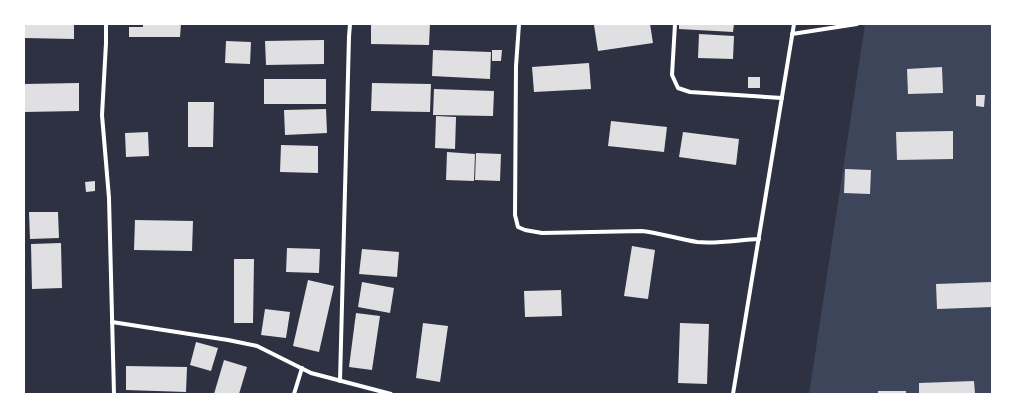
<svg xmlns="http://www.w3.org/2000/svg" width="1016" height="418" viewBox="0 0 1016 418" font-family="Barlow,sans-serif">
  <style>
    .green { fill: #3c4559 }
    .building { fill: #e0e0e3 }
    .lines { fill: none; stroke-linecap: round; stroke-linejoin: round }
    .minor { stroke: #fff; stroke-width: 4 }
  </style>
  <rect width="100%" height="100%" fill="#2d3142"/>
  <!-- green -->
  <polygon class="green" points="865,24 992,24 992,394 809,394"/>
  <!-- building -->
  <g class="building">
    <polygon points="24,24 74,24 74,39 24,38"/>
    <polygon points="143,24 181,24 180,37 129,37 129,27 143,27"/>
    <polygon points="371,24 430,24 429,45 371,44"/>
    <polygon points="598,24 650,24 653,43 598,51 594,25"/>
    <polygon points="679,24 734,24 733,32 679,29"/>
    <polygon points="699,34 734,36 733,59 698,58"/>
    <polygon points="324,40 324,64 266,65 265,41"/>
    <polygon points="226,41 251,42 250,64 225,63"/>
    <polygon points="433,50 491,52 490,79 432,76"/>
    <polygon points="492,50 502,50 501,61 492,61"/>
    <polygon points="589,63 591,89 534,92 532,67"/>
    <polygon points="942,67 943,93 908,94 907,69"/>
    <rect x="748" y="77" width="12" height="11"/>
    <rect x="264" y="79" width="62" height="25"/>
    <polygon points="79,83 79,111 24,112 24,84"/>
    <polygon points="372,83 431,84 430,112 371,111"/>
    <polygon points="434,89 494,91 493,116 433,115"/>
    <polygon points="976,95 985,95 984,107 976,106"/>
    <polygon points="188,102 214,102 213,147 188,147"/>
    <polygon points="326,109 327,133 285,135 284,110"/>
    <polygon points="436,116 456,117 455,149 435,148"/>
    <polygon points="611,121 667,127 664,152 608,146"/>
    <polygon points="953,131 953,159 897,160 896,132"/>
    <polygon points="148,132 149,156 126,157 125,133"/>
    <polygon points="683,132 739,139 736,165 679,157"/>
    <polygon points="281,145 318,146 318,173 280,172"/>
    <polygon points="447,152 475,154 474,181 446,180"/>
    <polygon points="476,153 501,154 500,181 475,180"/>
    <polygon points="845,169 871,170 870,194 844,193"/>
    <polygon points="95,181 95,191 86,192 85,182"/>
    <polygon points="29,212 58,212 59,238 30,239"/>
    <polygon points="135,220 193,221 192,251 134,250"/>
    <polygon points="61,243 62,288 32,289 31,244"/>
    <polygon points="632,246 655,250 648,299 624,296"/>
    <polygon points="287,248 320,249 319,273 286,272"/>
    <polygon points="362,249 399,252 397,277 359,274"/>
    <polygon points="234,259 254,259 253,323 234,323"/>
    <polygon points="308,280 334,286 319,352 293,346"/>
    <polygon points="362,282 394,288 390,313 358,307"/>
    <polygon points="991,282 992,307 937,309 936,284"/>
    <polygon points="561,290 562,316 525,317 524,291"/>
    <polygon points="265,309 290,312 286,338 261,335"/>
    <polygon points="356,313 380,316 372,370 349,367"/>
    <polygon points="423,323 448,326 440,382 416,378"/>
    <polygon points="680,323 709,324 707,384 678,383"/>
    <polygon points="196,342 218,348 211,371 190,365"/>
    <polygon points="224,360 247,367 239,394 214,394"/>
    <polygon points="126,366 187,367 186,392 126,390"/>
    <polygon points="974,381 975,394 919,394 919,383"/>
    <rect x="878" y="391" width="28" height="3"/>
  </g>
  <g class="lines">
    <!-- minor -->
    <g class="minor">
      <polyline points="106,24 106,43 102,115 109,198 114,394"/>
      <path d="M519 24 516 66 515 215 518 227 525 230 542 233 642 231C660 233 678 239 697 242 717 244 738 240 759 239"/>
      <polyline points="675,24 672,75 678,88 690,92 782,98"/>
      <polyline points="792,34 857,24"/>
      <polyline points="112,322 228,340 257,346 311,373 391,394"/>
      <path d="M340 381C342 266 347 152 349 37L350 24"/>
      <polyline points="294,394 302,368"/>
      <polyline points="733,394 794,24"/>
    </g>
  </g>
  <!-- border -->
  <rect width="1016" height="418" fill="none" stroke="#ffffff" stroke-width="50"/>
</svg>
